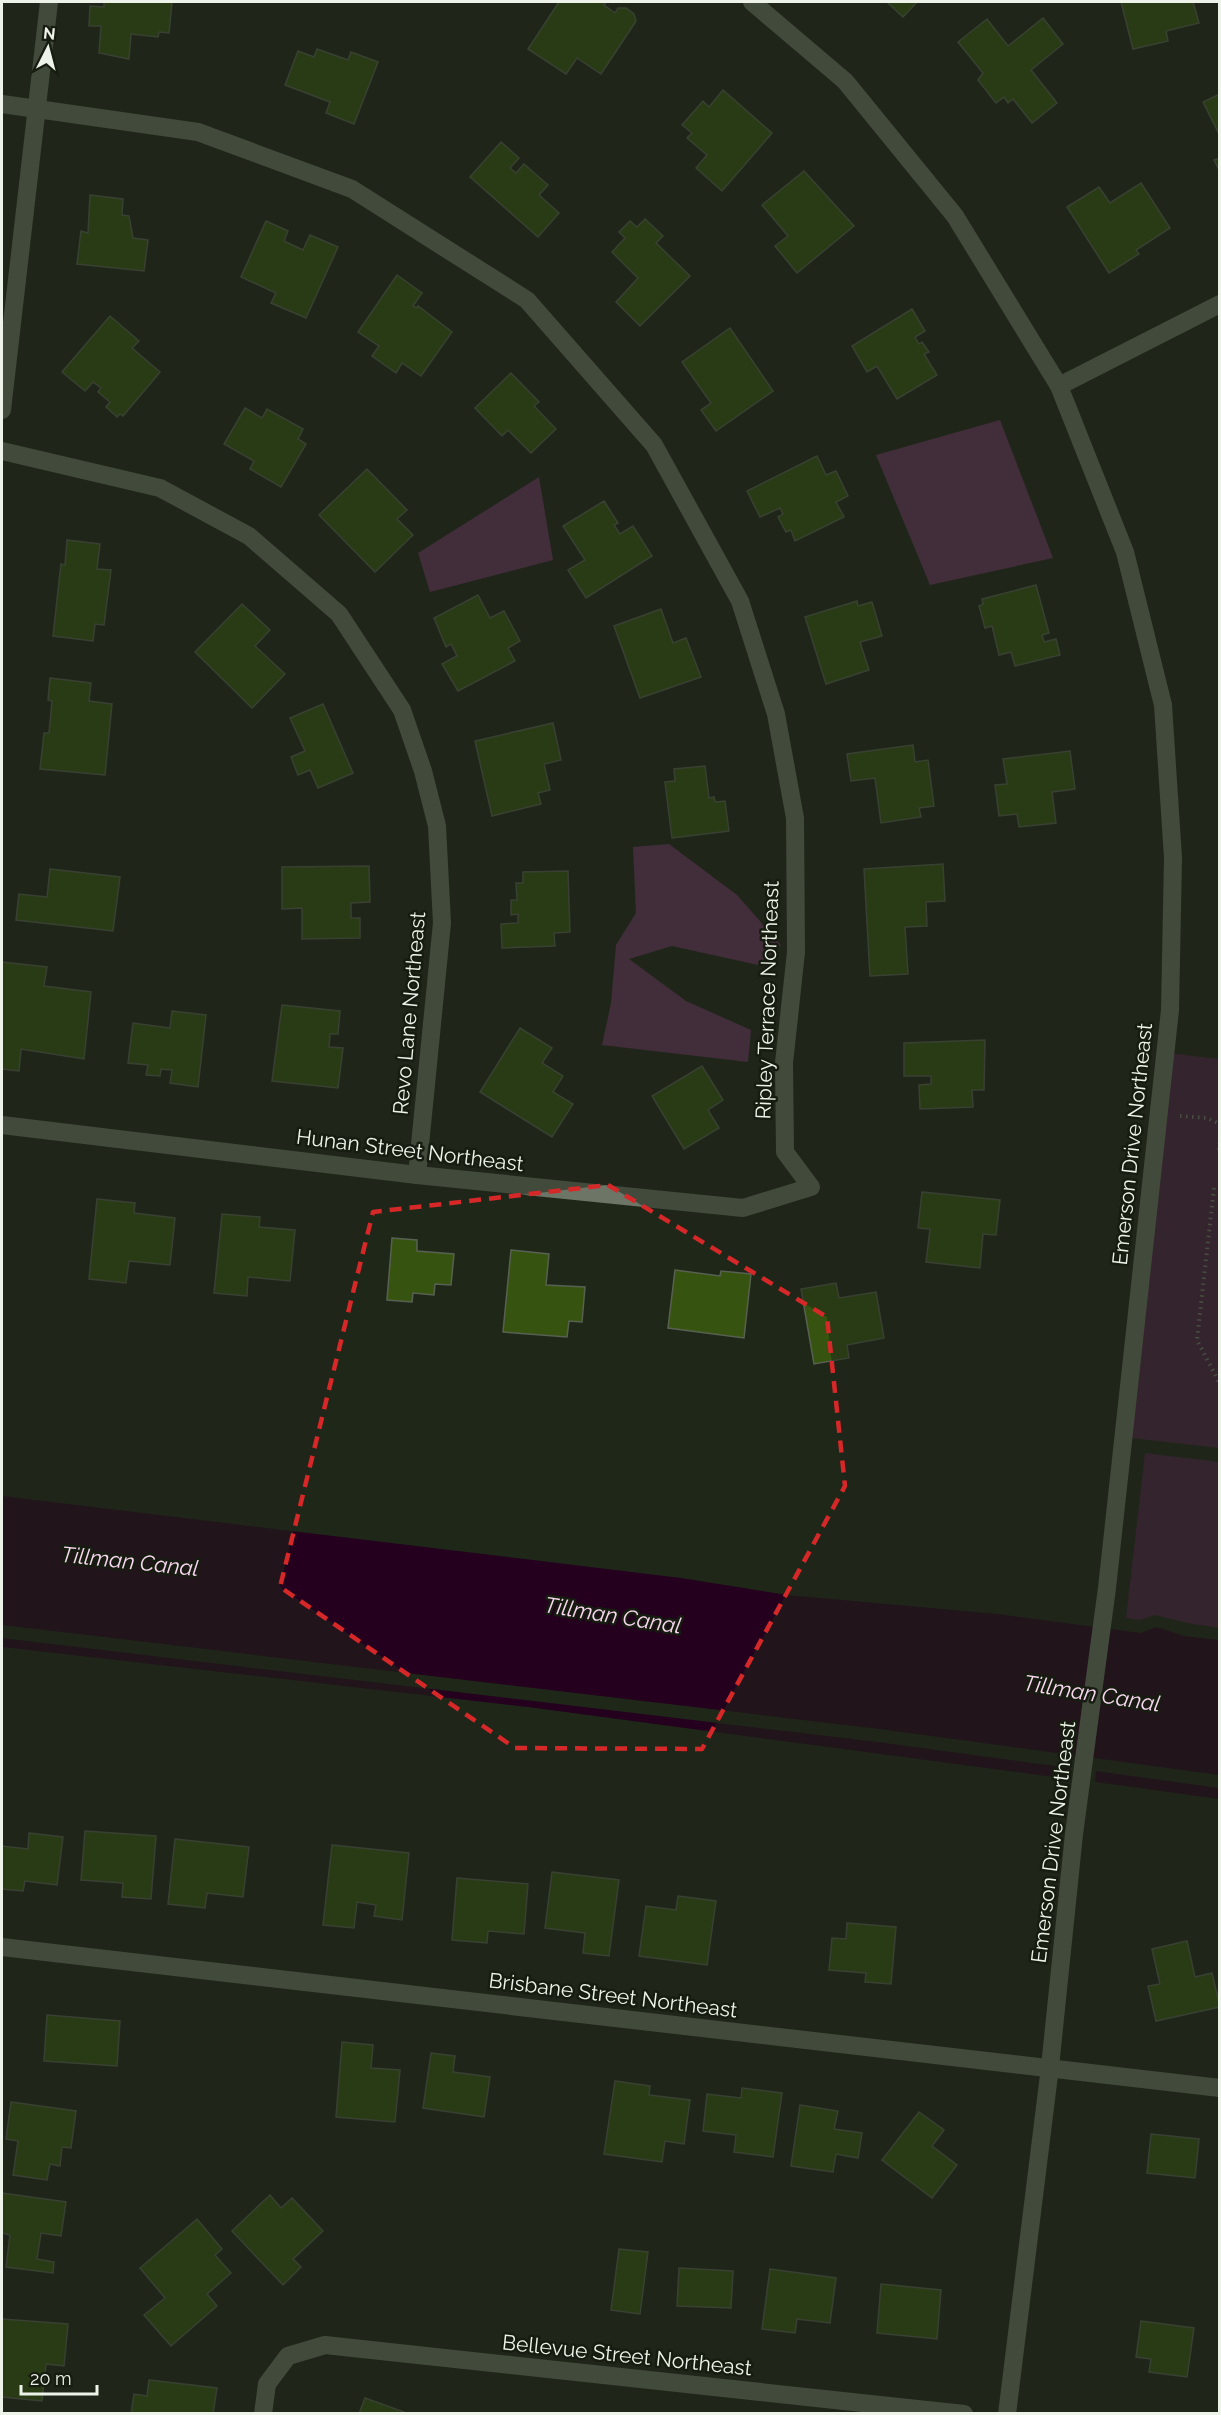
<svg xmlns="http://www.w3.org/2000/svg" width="1221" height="2415" viewBox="0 0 1221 2415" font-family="Raleway,sans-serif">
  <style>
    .green { fill: #4d2245 }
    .forest { fill: #6d3562 }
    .water { fill: #24001e }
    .building { fill: #365410; stroke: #586051; stroke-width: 1.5 }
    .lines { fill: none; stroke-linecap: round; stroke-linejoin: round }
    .path { stroke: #787f72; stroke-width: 4; stroke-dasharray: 1.5 4.5; stroke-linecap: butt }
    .minor { stroke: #6d7666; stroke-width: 18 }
    .marked { fill: none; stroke: #d62828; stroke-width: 4.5; stroke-dasharray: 12 8; stroke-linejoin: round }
    .labels { text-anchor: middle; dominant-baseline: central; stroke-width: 5; stroke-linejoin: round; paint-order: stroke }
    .street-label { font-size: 21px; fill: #eef3e9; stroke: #161d10 }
    .water-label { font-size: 22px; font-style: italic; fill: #fad7f1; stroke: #161d10 }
  </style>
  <rect width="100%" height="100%" fill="#1f2719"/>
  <!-- green -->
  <g class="green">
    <polygon points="1169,1053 1219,1059 1219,1448 1123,1437"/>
    <polygon points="1145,1453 1219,1462 1219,1628 1187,1623 1155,1615 1140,1620 1126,1618"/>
  </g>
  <!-- forest -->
  <g class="forest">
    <polygon points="1000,420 1053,558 930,585 876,455"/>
    <polygon points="539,477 553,560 430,592 418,553"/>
    <polygon points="669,844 737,895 781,945 758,965 672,946 629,959 686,1001 751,1030 748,1062 602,1045 611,1003 616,945 636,913 633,847"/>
  </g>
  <!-- water -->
  <g class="water">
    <polygon points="2,1496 681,1578 787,1595 998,1614 1141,1633 1156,1627 1185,1636 1219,1640 1219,1775 879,1729 2,1625"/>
    <polygon points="2,1638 878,1742 1070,1768 1068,1779 528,1707 2,1647"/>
    <polygon points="1096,1771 1219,1788 1219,1799 1095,1782"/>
  </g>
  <!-- building -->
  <g class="building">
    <polygon points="104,2 172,2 169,33 159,32 158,37 131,34 129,59 99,53 101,26 89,26 90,6 104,7"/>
    <polygon points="559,2 606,2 604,5 615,13 618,8 626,8 634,14 636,21 601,74 577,58 566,74 528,49"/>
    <polygon points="887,2 917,2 903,17"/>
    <polygon points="1121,2 1193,2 1199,23 1166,31 1168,41 1133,49"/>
    <polygon points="1043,18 1063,44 1031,70 1057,103 1032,123 1013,99 1008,103 1004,97 996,103 978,80 983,73 958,42 987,19 1008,46"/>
    <polygon points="317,49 348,60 351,52 378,62 354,124 326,113 330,102 285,85 298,51 314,57"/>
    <polygon points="723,90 772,133 722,191 696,168 707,155 687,138 692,133 682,125 703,101 709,107"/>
    <polygon points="1220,94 1220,136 1203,102"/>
    <polygon points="501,142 519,158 510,168 516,173 524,164 548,185 539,195 559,213 538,237 470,177"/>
    <polygon points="1220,158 1220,172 1214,160"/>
    <polygon points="804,171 854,226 797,273 775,246 788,236 762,205"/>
    <polygon points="1141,183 1170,228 1136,250 1139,254 1109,273 1067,207 1099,187 1110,203"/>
    <polygon points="90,195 123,199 122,215 129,216 133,238 148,240 144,271 77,264 81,231 88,233"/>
    <polygon points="645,219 663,236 656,243 690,276 640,326 616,302 638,278 612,252 625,238 619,232 630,221 637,227"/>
    <polygon points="266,221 288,231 284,241 303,250 310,235 338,247 306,318 271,303 276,293 241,277"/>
    <polygon points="397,275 422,293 413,306 417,308 418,306 452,332 421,376 402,363 396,373 372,356 379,346 358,332"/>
    <polygon points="912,309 925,331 915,337 919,344 922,342 929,352 924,354 937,375 897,399 877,366 867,372 852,346"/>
    <polygon points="110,316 139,341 132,348 160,372 123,416 120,414 117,417 106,407 110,402 98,392 101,388 93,382 85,391 62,372"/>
    <polygon points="730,328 773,391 716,431 701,410 711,403 682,362"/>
    <polygon points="511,373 539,402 534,406 556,429 531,453 508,430 502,436 475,408"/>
    <polygon points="245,408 262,418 267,409 303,429 298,439 306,444 281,487 250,469 254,461 224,444"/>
    <polygon points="817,456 826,475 836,471 848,496 836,502 844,517 795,541 791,530 786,532 778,517 783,514 780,508 760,517 747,491"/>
    <polygon points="367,469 407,510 397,519 413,535 375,572 319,515"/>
    <polygon points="604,501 618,523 614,525 620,534 633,526 652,556 586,598 568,570 585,560 563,526"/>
    <polygon points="67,540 100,544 97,569 111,570 104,625 95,624 93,641 53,636 61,564 65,565"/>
    <polygon points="1036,585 1049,633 1042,635 1044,642 1056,639 1060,655 1015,666 1011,652 999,655 992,626 985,628 979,606 983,604 982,599"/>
    <polygon points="478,595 490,618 504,611 520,641 508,648 515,661 458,691 442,664 457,656 451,644 446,647 434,618"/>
    <polygon points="857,601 858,606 872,602 882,636 860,642 869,670 826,684 805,617"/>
    <polygon points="242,604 270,630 255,646 285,674 252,708 195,652"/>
    <polygon points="661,609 673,643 686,638 701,677 640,698 614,626"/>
    <polygon points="50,678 91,683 89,701 112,704 105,775 40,769 44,733 49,733 52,701 48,700"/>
    <polygon points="323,704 353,773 318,788 310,770 298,775 291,757 305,751 290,718"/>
    <polygon points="553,723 561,760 544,764 550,790 538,793 541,804 492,816 475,741"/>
    <polygon points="913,745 915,762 928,760 934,806 919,808 921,817 881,823 875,778 851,781 847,754"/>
    <polygon points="1070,751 1075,789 1052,792 1056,823 1019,827 1017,814 999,816 995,785 1007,784 1003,759"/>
    <polygon points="705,766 709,798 714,797 715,802 725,801 729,831 672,838 665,782 675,781 674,769"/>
    <polygon points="943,864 945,901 926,902 927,926 905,927 908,974 870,976 864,869"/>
    <polygon points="369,866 370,902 351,903 351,918 360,918 360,938 302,939 302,908 282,909 282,867"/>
    <polygon points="50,869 120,877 113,931 16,920 19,894 47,897"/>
    <polygon points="568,871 570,932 554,933 555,946 502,948 501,924 518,923 518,914 511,915 511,900 517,900 516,883 523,883 523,872"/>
    <polygon points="2,962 47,967 44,986 91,992 84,1059 21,1049 19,1071 2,1069"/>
    <polygon points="282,1005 340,1011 338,1034 330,1034 329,1047 343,1048 338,1088 272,1081"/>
    <polygon points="172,1011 206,1015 198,1087 170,1083 172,1070 161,1069 160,1076 146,1075 148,1065 128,1063 133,1023 170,1028"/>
    <polygon points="520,1028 552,1048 542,1063 563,1076 553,1092 573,1104 552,1137 480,1092"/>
    <polygon points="985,1040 984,1090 972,1090 973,1107 920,1109 919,1085 931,1084 931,1076 904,1076 904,1043"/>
    <polygon points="702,1066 723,1100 708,1110 719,1128 684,1149 652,1096"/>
    <polygon points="922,1192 1000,1200 996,1235 983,1234 980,1268 926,1262 930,1229 918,1228"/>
    <polygon points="97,1199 135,1203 134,1213 175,1218 170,1265 129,1261 126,1283 89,1279"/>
    <polygon points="222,1214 260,1217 259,1227 295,1230 290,1281 248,1277 247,1296 214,1293"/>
    <polygon points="392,1238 417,1240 417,1251 454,1254 451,1285 435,1284 434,1295 413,1293 412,1302 387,1300"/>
    <polygon points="511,1250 549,1254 546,1285 585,1287 582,1322 569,1321 567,1337 503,1332"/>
    <polygon points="675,1270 720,1276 721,1271 751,1274 744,1338 668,1328"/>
    <polygon points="836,1283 839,1298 876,1292 884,1338 847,1345 849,1358 814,1364 801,1289"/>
    <polygon points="85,1831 156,1836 151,1899 122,1897 123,1883 81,1880"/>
    <polygon points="29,1833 63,1837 57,1885 25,1881 23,1891 2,1889 2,1846 28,1849"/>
    <polygon points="175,1839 249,1847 243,1897 207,1893 205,1908 168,1904"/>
    <polygon points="332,1845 409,1853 402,1920 374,1916 376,1905 357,1902 354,1928 323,1925"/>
    <polygon points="552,1872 619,1880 609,1956 583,1953 585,1933 545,1928"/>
    <polygon points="457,1878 528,1884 524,1934 488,1931 487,1943 452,1940"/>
    <polygon points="678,1896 716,1901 707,1965 639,1956 646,1906 676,1910"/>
    <polygon points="847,1923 896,1927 891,1984 865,1982 866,1973 829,1970 832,1938 846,1939"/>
    <polygon points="1187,1941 1195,1977 1212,1973 1220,2007 1156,2021 1148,1986 1160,1984 1152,1949"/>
    <polygon points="47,2015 120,2021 117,2066 44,2061"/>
    <polygon points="342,2042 373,2045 371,2068 400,2070 395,2122 336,2117"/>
    <polygon points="431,2053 455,2056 453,2072 490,2077 484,2117 423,2108"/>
    <polygon points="615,2081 650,2086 649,2095 690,2100 684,2144 665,2141 662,2162 604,2154"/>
    <polygon points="742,2088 782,2093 773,2157 734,2152 736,2135 703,2131 707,2094 741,2098"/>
    <polygon points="11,2102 76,2111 71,2148 62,2147 60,2166 50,2164 47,2180 13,2175 18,2141 6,2139"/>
    <polygon points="800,2105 838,2111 834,2129 862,2133 858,2158 836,2154 833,2172 791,2166"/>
    <polygon points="919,2112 944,2130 932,2146 957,2165 932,2198 882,2160"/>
    <polygon points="1151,2134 1199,2139 1195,2178 1147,2173"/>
    <polygon points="2,2193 66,2202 61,2236 41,2233 37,2259 54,2262 53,2273 6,2267 10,2235 2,2233"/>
    <polygon points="270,2195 281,2208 292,2198 323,2231 293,2259 301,2267 283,2285 232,2231"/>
    <polygon points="197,2219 222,2249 215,2255 231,2273 207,2294 217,2306 171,2346 144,2315 165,2298 140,2268"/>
    <polygon points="619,2249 648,2252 640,2314 611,2310"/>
    <polygon points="679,2268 733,2271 731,2308 677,2306"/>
    <polygon points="770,2269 836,2278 830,2323 797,2319 795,2333 762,2329"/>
    <polygon points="881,2284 941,2290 937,2339 877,2333"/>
    <polygon points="2,2319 68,2324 64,2366 46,2364 42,2401 2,2397"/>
    <polygon points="1141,2321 1194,2328 1187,2377 1149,2372 1151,2359 1136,2357"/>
    <polygon points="149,2380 217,2388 213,2414 131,2414 134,2394 147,2396"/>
    <polygon points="365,2398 404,2412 404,2414 359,2414"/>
  </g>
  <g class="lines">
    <!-- path -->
    <g class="path">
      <polyline points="1180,1116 1207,1118 1220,1124"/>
      <polyline points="1219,1150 1220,1140"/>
      <polyline points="1214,1188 1197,1340 1220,1384"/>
    </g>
    <!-- minor -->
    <g class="minor">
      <polyline points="752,2 845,81 955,216 1059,386 1125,552 1163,705 1173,858 1170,1010 1107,1588 1074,1834 1050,2067 1007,2414"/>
      <polyline points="2,104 198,132 352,189 527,300 654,445 740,601 776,714 795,818 796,952 784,1063 785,1152 811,1187 743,1208 417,1175 2,1125"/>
      <polyline points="1059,386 1220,304"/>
      <polyline points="2,410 49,2"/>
      <polyline points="2,451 160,488 249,536 339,614 402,710 423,771 437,826 442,923 417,1175"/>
      <polyline points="2,1947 1220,2088"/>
      <polyline points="263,2414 267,2384 288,2356 325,2345 964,2414"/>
    </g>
  </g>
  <!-- marked area -->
  <path d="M0 0H1221V2415H0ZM608 1185 827 1317 845 1486 702 1749 515 1748 280 1587 373 1212Z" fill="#1f2719" fill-opacity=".55" fill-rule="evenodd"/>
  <path class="marked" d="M608 1185 827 1317 845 1486 702 1749 515 1748 280 1587 373 1212Z"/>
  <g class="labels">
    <!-- street labels -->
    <g class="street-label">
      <text transform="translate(767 1000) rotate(-88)">Ripley Terrace Northeast</text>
      <text transform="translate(409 1013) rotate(-85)">Revo Lane Northeast</text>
      <text transform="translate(1132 1144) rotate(-84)">Emerson Drive Northeast</text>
      <text transform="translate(410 1150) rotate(7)">Hunan Street Northeast</text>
      <text transform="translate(1053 1842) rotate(-83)">Emerson Drive Northeast</text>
      <text transform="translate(613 1995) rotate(7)">Brisbane Street Northeast</text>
      <text transform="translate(627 2355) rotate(6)">Bellevue Street Northeast</text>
    </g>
    <!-- water labels -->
    <g class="water-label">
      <text transform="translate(130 1561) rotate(6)">Tillman Canal</text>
      <text transform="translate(613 1615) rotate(9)">Tillman Canal</text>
      <text transform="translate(1092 1693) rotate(9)">Tillman Canal</text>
    </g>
  </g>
  <!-- border -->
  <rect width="1221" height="2415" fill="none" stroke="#eef3e9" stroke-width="6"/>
  <!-- north arrow -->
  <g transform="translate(48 48) rotate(6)" stroke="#161d10" stroke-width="4.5" paint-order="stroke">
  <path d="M0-4.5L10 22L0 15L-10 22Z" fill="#eef3e9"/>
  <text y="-9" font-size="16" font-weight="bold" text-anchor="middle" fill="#eef3e9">N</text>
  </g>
  <!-- scale -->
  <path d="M21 2385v9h76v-9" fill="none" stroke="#eef3e9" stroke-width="3"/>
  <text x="30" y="2385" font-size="18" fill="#eef3e9" stroke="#161d10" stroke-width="4.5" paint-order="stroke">20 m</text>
</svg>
